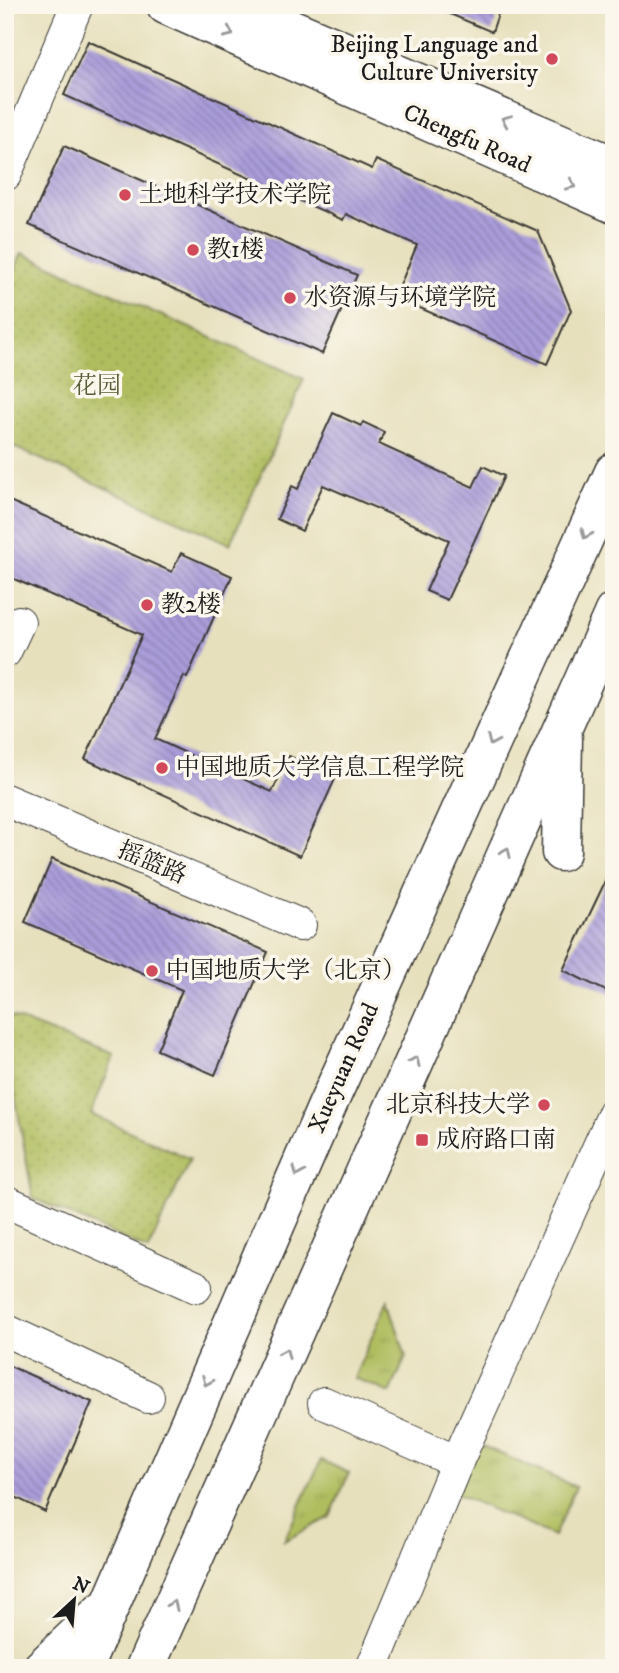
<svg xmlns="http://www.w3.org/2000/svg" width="619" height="1673" viewBox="0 0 619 1673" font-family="'IM FELL DW Pica','Noto Serif SC',serif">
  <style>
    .grass { fill: url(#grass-tufts); stroke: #666c3e; stroke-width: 2 }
    .park { fill: url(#park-dots); stroke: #666c3e; stroke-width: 2 }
    .building { fill: url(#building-back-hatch) }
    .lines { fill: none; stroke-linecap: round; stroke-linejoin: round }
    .minor-casing { stroke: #3a3934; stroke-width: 34 }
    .major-casing { stroke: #3a3934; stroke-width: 41 }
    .minor { stroke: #fff; stroke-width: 32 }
    .major { stroke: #fff; stroke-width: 38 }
    .oneway { stroke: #999 }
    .poi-dot { fill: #d1495b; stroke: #fbf7ec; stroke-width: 2.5 }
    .labels { text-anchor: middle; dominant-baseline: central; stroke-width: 7; stroke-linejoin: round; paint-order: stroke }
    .poi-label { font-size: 24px; fill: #1c1c1c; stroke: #fbf7ec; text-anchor: start }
    .street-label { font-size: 24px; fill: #1c1c1c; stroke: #fbf7ec }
    .park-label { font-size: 24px; fill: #575c37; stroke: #fbf7ec }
  </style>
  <defs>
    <pattern id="grass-tufts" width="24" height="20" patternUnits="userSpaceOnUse" patternTransform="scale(1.75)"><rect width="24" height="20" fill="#b0bd5f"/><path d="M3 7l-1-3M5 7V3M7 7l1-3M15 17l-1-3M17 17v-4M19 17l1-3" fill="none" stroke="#97a252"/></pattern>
    <pattern id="park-dots" width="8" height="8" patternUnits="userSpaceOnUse" patternTransform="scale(1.75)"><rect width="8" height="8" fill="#b0bd5f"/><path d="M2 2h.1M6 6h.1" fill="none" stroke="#97a252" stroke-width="1.8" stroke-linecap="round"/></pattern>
    <pattern id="building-back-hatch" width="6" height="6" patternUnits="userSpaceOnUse" patternTransform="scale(1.75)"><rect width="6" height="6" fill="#aa9dda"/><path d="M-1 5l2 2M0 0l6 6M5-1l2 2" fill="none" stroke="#8a7fb0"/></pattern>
  </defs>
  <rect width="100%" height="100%" fill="#fbf7ec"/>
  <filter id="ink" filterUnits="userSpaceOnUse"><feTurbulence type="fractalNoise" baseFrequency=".0143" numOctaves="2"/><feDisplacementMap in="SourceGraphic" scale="14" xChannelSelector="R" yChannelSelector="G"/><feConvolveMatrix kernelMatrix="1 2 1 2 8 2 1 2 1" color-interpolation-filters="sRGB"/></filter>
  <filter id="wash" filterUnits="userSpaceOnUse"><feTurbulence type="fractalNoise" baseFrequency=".00686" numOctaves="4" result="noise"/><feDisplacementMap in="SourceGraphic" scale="28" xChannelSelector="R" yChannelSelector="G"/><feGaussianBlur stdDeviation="1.57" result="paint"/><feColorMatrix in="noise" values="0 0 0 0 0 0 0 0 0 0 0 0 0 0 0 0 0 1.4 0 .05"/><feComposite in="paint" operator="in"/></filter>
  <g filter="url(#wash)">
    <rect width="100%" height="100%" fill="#e7e0bd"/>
    <!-- grass -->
    <g class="grass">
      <polygon points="388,1300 406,1357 390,1393 354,1378"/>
      <polygon points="469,1440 576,1487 554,1536 447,1490"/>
      <polygon points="321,1460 349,1473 330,1517 284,1541"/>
    </g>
    <!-- park -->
    <g class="park">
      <polygon points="22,253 304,379 230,544 5,443 5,292"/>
      <polygon points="5,1014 114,1057 91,1114 190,1159 148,1250 33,1198 5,1038"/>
    </g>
    <g id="blocks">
      <!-- building -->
      <g class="building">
        <polygon points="429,5 501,5 492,32"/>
        <polygon points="88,41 372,169 376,160 538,231 571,310 547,364 395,297 417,245 346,214 343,220 64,95"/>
        <polygon points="64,146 357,275 322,354 29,225"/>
        <polygon points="333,413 361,426 363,422 384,432 379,444 473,487 483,466 504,476 447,600 426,591 449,540 323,485 302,531 277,519 292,486 298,489"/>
        <polygon points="5,499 172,572 181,553 232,576 187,678 184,676 155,739 272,792 289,756 336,777 300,856 85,759 142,635 5,575"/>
        <polygon points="52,859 268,952 215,1075 157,1050 182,990 25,922"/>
        <polygon points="614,863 614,995 563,970"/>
        <polygon points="5,1364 92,1402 45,1512 5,1492"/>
      </g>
    </g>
  </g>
  <g filter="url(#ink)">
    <use href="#blocks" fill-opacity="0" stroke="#3a3934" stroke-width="2"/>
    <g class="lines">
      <defs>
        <g id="minor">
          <polyline points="5,175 77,5"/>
          <polyline points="5,652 19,622"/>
          <polyline points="5,800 300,925"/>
          <polyline points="5,1201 196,1287"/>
          <polyline points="5,1330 148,1397"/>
          <polyline points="324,1403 457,1462"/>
          <polyline points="372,1668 457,1462 614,1113"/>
        </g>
        <g id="major">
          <polyline points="166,5 614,204"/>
          <polyline points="236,5 614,166"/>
          <polyline points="561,852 563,738"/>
          <polyline points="42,1668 101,1612"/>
          <polyline points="83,1668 327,1106 614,472"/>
          <polyline points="145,1668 614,612"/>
        </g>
      </defs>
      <!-- minor casing -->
      <use href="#minor" class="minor-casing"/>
      <!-- major casing -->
      <use href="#major" class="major-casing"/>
      <!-- minor -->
      <use href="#minor" class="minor"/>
      <!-- major -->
      <use href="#major" class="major"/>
    </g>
    <!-- one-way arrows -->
    <defs><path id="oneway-chevron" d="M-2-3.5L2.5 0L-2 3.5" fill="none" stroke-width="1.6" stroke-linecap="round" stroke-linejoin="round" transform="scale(1.75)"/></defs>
    <g class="oneway">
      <use href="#oneway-chevron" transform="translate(229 33) rotate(24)"/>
      <use href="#oneway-chevron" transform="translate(506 120) rotate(-157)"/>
      <use href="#oneway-chevron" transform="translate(571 185) rotate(24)"/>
      <use href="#oneway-chevron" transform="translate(586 534) rotate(114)"/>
      <use href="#oneway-chevron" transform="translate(492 741) rotate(114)"/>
      <use href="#oneway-chevron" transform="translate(506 852) rotate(-66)"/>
      <use href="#oneway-chevron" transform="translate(415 1061) rotate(-66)"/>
      <use href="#oneway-chevron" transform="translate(298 1172) rotate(114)"/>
      <use href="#oneway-chevron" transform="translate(285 1353) rotate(-66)"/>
      <use href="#oneway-chevron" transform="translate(207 1381) rotate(113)"/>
      <use href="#oneway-chevron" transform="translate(173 1605) rotate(-66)"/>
    </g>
  </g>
  <!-- markers -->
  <g class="poi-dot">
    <circle cx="552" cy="59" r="7"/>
    <circle cx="125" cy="195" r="7"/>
    <circle cx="193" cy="250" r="7"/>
    <circle cx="290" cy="298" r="7"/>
    <circle cx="147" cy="605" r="7"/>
    <circle cx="162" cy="768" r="7"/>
    <circle cx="152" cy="971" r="7"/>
    <circle cx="544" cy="1105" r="7"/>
    <rect x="415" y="1133" width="14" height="14" rx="3.5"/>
  </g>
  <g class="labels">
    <!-- poi labels -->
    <g class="poi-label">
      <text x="538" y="45" text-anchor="end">Beijing Language and<tspan x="538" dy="28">Culture University</tspan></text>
      <text x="139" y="195">土地科学技术学院</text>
      <text x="207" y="250">教1楼</text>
      <text x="304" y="298">水资源与环境学院</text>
      <text x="161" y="605">教2楼</text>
      <text x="176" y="768">中国地质大学信息工程学院</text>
      <text x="166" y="971">中国地质大学（北京）</text>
      <text x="530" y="1105" text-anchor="end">北京科技大学</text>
      <text x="436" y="1140">成府路口南</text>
    </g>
    <!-- street labels -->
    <g class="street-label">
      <text transform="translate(467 139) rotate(24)">Chengfu Road</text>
      <text transform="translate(152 863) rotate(23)">摇篮路</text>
      <text transform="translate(344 1068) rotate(-66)">Xueyuan Road</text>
    </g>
    <!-- park labels -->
    <g class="park-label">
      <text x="97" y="386">花园</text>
    </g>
  </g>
  <!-- margin -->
  <rect width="619" height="1673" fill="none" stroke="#fbf7ec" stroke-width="28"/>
  <!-- north arrow -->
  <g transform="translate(74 1600) rotate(26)" stroke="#fbf7ec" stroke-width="5" paint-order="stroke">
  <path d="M0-5L12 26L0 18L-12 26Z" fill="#1c1c1c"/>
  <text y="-10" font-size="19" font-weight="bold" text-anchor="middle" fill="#1c1c1c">N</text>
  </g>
</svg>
